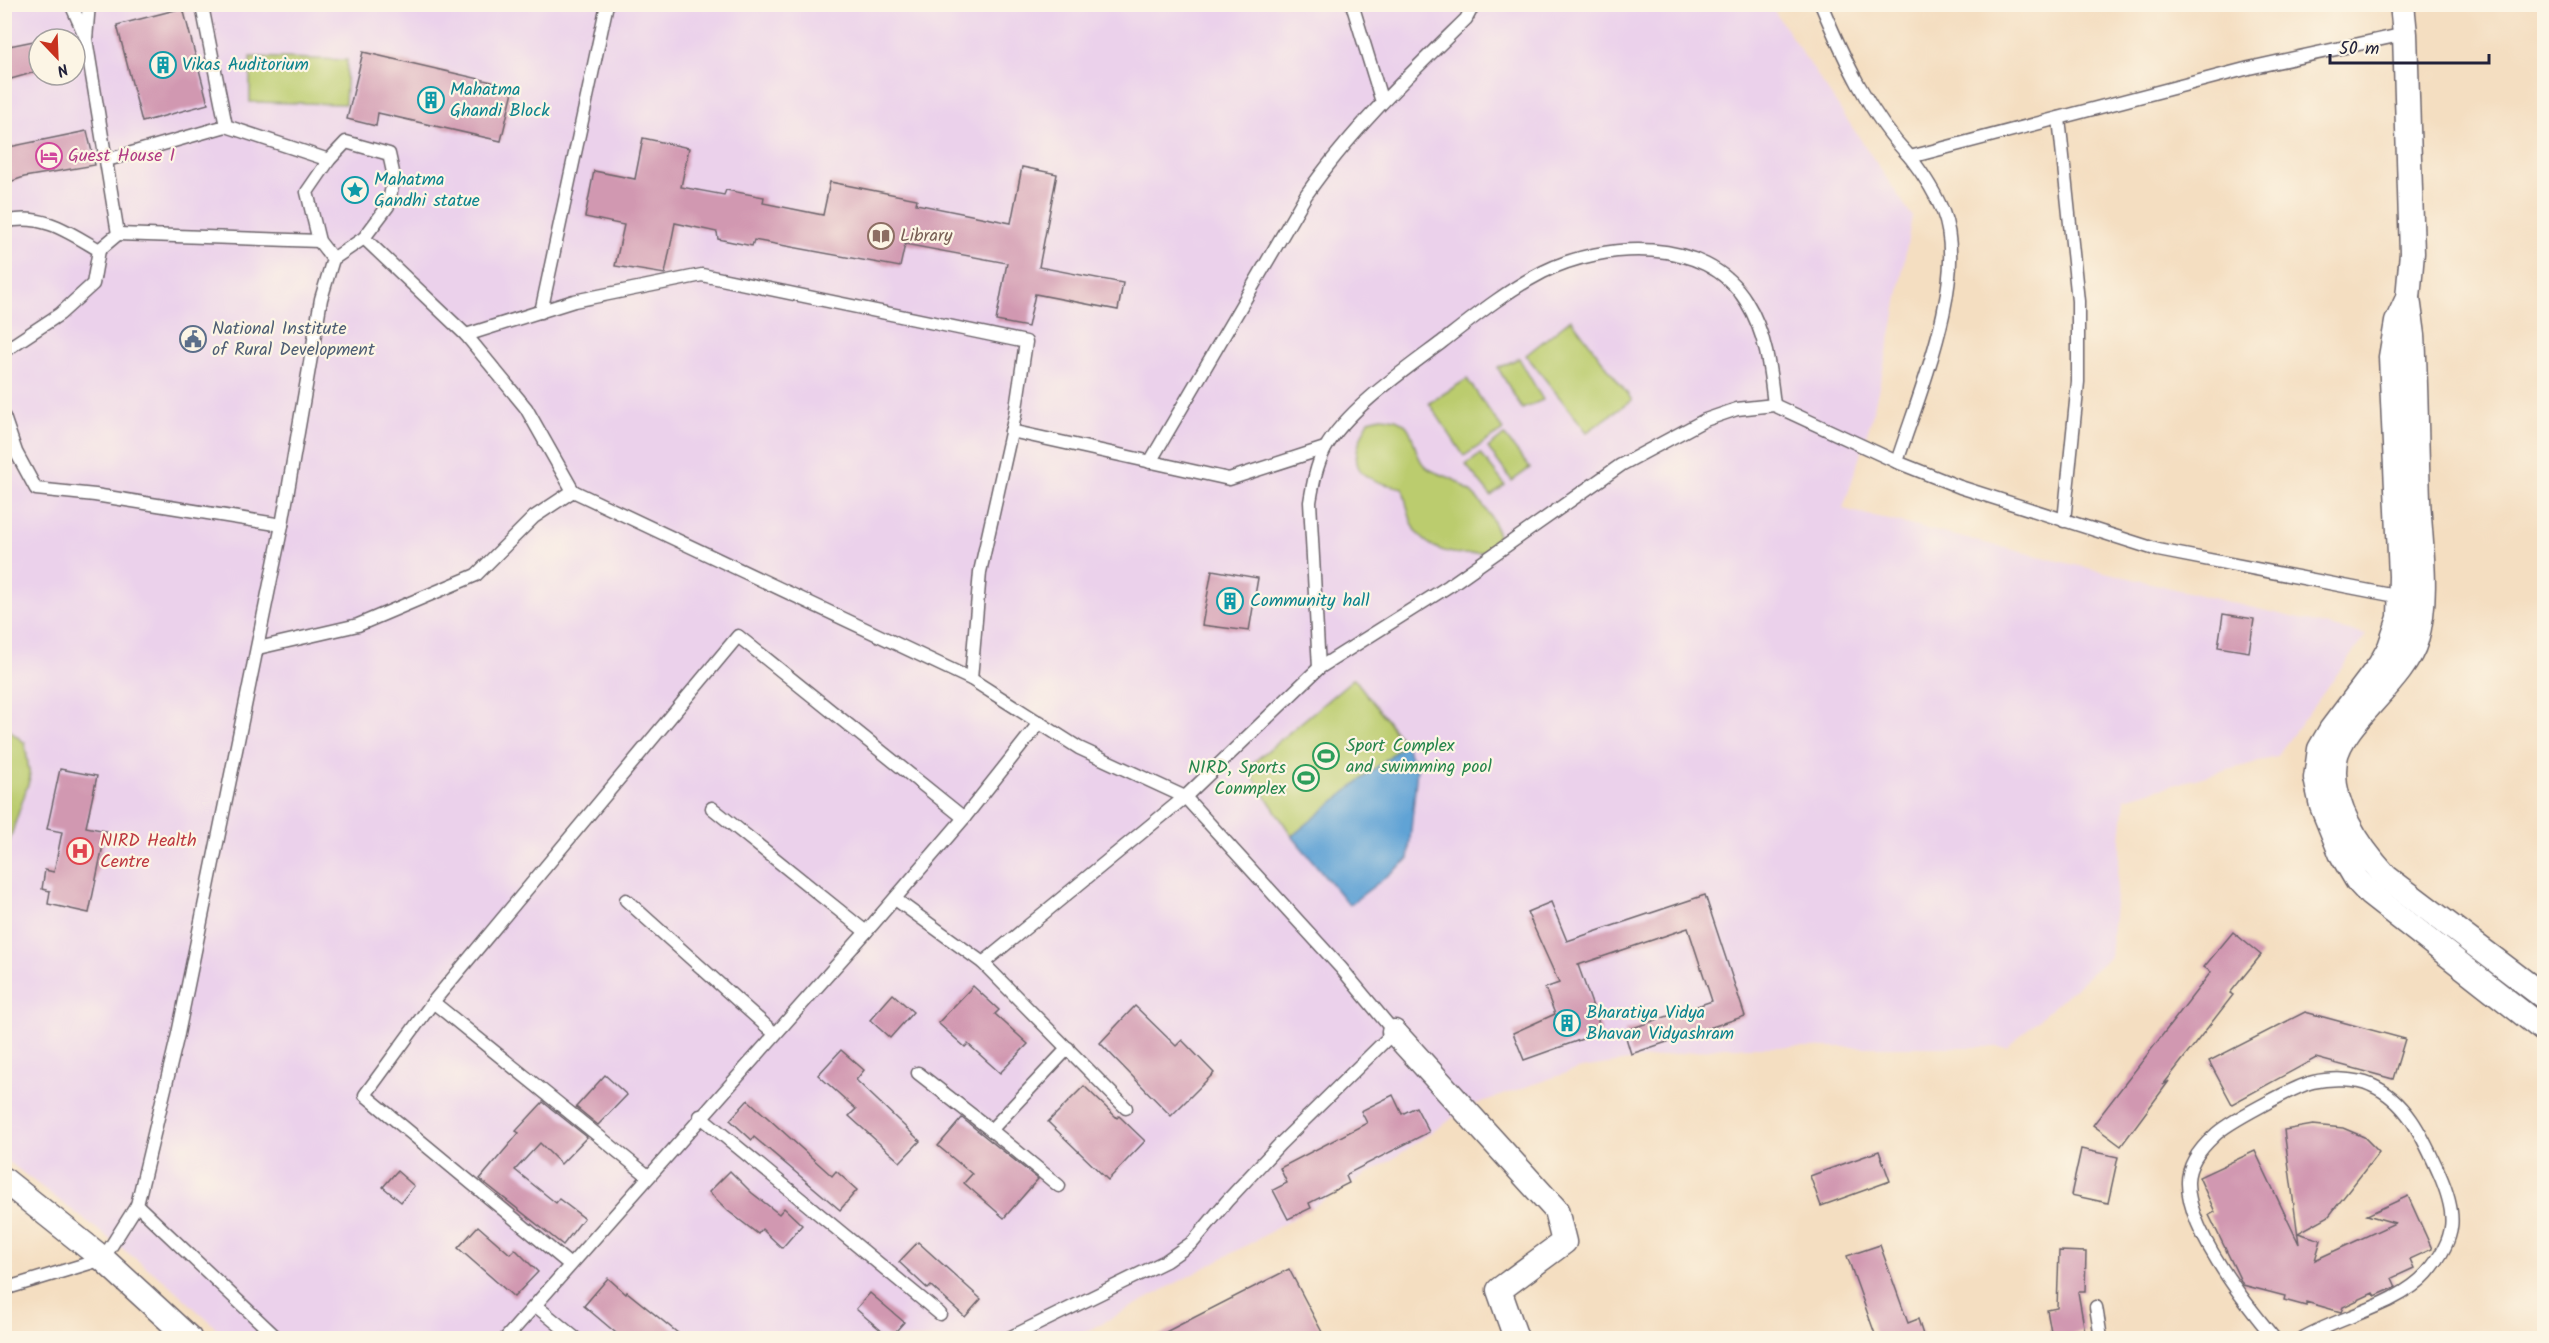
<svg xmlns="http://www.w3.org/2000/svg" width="2549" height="1343" viewBox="0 0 2549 1343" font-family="Kalam,sans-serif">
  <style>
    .built { fill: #ebd1eb; fill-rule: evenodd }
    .green { fill: #bbcc6e; stroke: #6e7754; stroke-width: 1.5 }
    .water { fill: #60a3d5; stroke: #416288; stroke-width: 1.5 }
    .building { fill: #d198b1 }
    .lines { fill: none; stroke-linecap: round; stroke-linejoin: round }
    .service-casing { stroke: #6c646a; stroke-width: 15 }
    .minor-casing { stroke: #6c646a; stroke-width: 27 }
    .service { stroke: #fff; stroke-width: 12 }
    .minor { stroke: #fff; stroke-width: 24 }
    .labels { text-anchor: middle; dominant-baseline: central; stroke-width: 4.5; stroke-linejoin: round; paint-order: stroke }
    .culture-label { font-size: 18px; fill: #0d838f; stroke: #fcf5e5; text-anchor: start }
    .hotel-label { font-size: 18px; fill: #b23c85; stroke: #fcf5e5; text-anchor: start }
    .education-label { font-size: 18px; fill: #785e54; stroke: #fcf5e5; text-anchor: start }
    .service-label { font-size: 18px; fill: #4e5e75; stroke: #fcf5e5; text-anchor: start }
    .leisure-label { font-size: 18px; fill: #27864d; stroke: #fcf5e5; text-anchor: start }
    .health-label { font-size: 18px; fill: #be3a42; stroke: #fcf5e5; text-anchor: start }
  </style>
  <rect width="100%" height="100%" fill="#fcf5e5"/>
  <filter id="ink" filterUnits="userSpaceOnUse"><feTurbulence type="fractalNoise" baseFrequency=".0167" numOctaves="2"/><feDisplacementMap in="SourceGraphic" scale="12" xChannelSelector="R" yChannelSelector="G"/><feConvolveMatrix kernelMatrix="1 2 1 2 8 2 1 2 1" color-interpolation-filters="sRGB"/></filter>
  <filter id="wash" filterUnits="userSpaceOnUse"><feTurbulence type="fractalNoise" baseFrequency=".008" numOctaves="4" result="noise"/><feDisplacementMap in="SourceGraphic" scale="24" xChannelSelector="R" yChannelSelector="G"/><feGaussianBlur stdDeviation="1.35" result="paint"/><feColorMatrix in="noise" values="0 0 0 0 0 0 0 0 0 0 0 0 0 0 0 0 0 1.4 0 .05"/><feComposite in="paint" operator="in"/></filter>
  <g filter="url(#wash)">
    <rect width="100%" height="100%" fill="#f4dec1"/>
    <!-- built -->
    <path class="built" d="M4 5H1770L1912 216 1892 331 1871 421 1843 509 2366 635 2276 757 2125 798 2110 957 2007 1047H1723L1581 1068 1470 1106 1391 1160 1258 1239 1074 1338H227L166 1282 5 1159ZM39 39H75V75H39Z"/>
    <!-- green -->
    <g class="green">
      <polygon points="250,57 347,60 345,104 250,102"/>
      <polygon points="1571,319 1632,400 1587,432 1526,355"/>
      <polygon points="1519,358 1543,400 1522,409 1498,368"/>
      <polygon points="1467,379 1503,430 1464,456 1429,403"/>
      <path d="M1381 417C1420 418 1408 444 1423 464 1431 474 1446 474 1456 481 1477 494 1498 519 1499 544 1476 561 1432 557 1415 529 1408 517 1406 501 1403 488 1353 479 1346 465 1369 420Z"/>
      <polygon points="1504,435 1530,468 1512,481 1488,448"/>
      <polygon points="1481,454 1505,485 1491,496 1466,465"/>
      <polygon points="1354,678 1405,744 1292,836 1247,768"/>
      <polygon points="5,727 25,743 30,778 5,854"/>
    </g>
    <!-- water -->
    <polygon class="water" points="1405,744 1417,769 1408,860 1349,905 1292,836"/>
    <g id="blocks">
      <!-- building -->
      <g class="building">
        <polygon points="183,8 208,104 142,122 117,25"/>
        <polygon points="39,40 39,71 4,81 4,47"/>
        <polygon points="363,52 514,87 501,141 378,113 376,126 347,119"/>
        <polygon points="87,131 95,165 24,177 4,184 4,148"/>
        <polygon points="643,138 689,148 681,187 724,195 726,190 764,197 763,203 823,215 830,182 917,199 916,204 1011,223 1022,167 1057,174 1039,267 1123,283 1118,310 1035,294 1028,327 996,321 1007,263 905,244 900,267 754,240 752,246 718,239 717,232 675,223 665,274 615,266 624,225 585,217 594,171 635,179"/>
        <polygon points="1212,570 1258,578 1249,631 1202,625"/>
        <polygon points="2223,614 2254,619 2249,652 2218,647"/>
        <polygon points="60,769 97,776 86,827 106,831 89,913 48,904 50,891 42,889 45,870 54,872 62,832 47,829"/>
        <polygon points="1705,895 1745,1016 1631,1054 1624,1031 1712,1001 1688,928 1578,965 1602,1032 1524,1060 1513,1033 1555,1014 1545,988 1559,983 1527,912 1551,902 1567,941"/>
        <polygon points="2233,932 2261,955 2230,993 2233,995 2163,1085 2169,1081 2121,1146 2093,1125 2211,972 2204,967"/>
        <polygon points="973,986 999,1010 995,1014 1028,1044 1000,1073 968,1044 965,1047 938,1023"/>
        <polygon points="893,994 913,1012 890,1038 870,1020"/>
        <polygon points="1135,1006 1176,1046 1182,1040 1214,1073 1171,1116 1100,1043"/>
        <polygon points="2305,1012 2405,1039 2393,1079 2316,1058 2232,1104 2209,1061"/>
        <polygon points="841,1050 864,1070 856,1080 920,1141 900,1162 849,1116 856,1109 818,1075"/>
        <polygon points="605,1075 627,1095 598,1125 576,1107"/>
        <polygon points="1084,1086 1117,1118 1119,1116 1145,1141 1108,1180 1048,1122"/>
        <polygon points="1393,1095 1402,1114 1416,1107 1429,1132 1349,1173 1346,1176 1349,1183 1309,1203 1311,1208 1288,1219 1273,1190 1287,1183 1280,1168 1367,1123 1361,1111"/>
        <polygon points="748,1100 832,1176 836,1171 857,1190 840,1210 754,1137 752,1140 730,1120"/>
        <polygon points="543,1102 587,1137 561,1164 540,1143 515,1170 556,1203 559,1199 584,1218 563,1245 480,1179 519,1133 516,1131"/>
        <polygon points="962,1118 1038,1179 1004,1218 964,1183 972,1174 938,1146"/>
        <polygon points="2313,1125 2343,1128 2364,1137 2379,1152 2329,1216 2298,1233 2321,1240 2315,1260 2395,1223 2367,1215 2408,1196 2432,1249 2410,1259 2414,1268 2392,1278 2396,1287 2375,1296 2373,1293 2343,1307 2341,1312 2306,1302 2306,1306 2284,1300 2285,1296 2243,1285 2209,1215 2215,1212 2199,1177 2255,1151 2299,1244 2284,1130"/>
        <polygon points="2081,1149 2118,1157 2108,1203 2071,1195"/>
        <polygon points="1879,1151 1890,1181 1821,1206 1810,1176"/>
        <polygon points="397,1171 414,1186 401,1202 383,1187"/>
        <polygon points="730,1171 752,1193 779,1214 784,1208 802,1225 782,1248 762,1229 758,1234 728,1211 709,1192"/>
        <polygon points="478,1226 510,1254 515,1249 538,1272 514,1297 458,1248"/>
        <polygon points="918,1242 981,1299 965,1317 931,1286 928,1289 899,1262"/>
        <polygon points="1880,1245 1908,1323 1918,1319 1924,1338 1870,1338 1870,1336 1875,1334 1847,1256"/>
        <polygon points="2059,1251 2086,1252 2085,1292 2078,1292 2085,1332 2052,1338 2047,1310 2057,1308"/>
        <polygon points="1289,1269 1325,1338 1154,1338"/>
        <polygon points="608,1278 626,1294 627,1292 684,1338 622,1338 584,1306"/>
        <polygon points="870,1293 904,1322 890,1338 856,1309"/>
      </g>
    </g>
  </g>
  <g filter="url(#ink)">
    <use href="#blocks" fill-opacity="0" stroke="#6c646a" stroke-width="1.5"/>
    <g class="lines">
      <defs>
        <g id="service">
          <polyline points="71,4 86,38"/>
          <polyline points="89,4 86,39 118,234 99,250"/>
          <polyline points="199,4 203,11 226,126 329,160"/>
          <polyline points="1352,4 1382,102"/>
          <path d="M1821 4C1844 59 1869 114 1910 157"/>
          <polyline points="2059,118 2078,301 2078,382 2064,521"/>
          <polyline points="107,160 226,126"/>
          <path d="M4 222C41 212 69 232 99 250L93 284 60 314 4 351"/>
          <polyline points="118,234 319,241"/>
          <polyline points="364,238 466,335 526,408 573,491"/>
          <polyline points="541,312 607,4"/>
          <polyline points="466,335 574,301 702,275 1026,342 1015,415 980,572 971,679"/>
          <polyline points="4,417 16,452 36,489 95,495 282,525"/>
          <polyline points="1011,431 1229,479 1325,448"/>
          <path d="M1150 462 1306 195C1351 130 1409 75 1466 19L1474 4"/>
          <path d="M2401 597 2158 550 1960 487 1897 462C1918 396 1969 278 1943 212 1935 192 1923 174 1910 157L2249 68 2405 34"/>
          <polyline points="258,648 358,625 476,575 534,517 573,491 971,679 1079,748 1185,797 1341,968 1394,1032 1280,1144 1227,1201 1193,1242 1166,1261 1009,1338"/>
          <path d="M1319 668 1310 502C1313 484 1316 466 1325 449 1346 410 1406 369 1442 342 1474 317 1506 291 1543 272 1603 242 1706 235 1746 301 1766 333 1770 369 1774 405"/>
          <polyline points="712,808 866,932"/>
          <polyline points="895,899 983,963"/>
          <polyline points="626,900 774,1033"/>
          <polyline points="433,1002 648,1176"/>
          <polyline points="918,1073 991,1130 1068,1048"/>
          <polyline points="1126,1108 983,963 1185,797 1319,668 1449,586 1621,465 1705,420 1737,409 1774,405 1897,462"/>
          <polyline points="700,1116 940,1314"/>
          <polyline points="991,1130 1059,1186"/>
          <polyline points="137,1205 277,1338"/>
          <polyline points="569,1264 365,1095 433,1002 738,636 964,818"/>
          <polyline points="4,1289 103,1259 137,1205 178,1034 282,525 321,299 333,259 364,238 388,206 394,177 389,154 346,142 329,160 307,192 319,241 333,259"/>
          <polyline points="536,1306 575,1338"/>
          <polyline points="2096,1307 2101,1338"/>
          <polyline points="506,1338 866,932 964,818 1040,722"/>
          <path d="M2274 1338C2245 1303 2187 1230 2188 1182 2188 1164 2202 1147 2214 1136 2226 1123 2296 1086 2313 1082 2330 1078 2356 1078 2371 1085 2408 1101 2424 1140 2439 1173 2457 1214 2458 1237 2427 1273 2399 1305 2339 1317 2303 1338"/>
        </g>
        <g id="minor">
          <path d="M2402 4 2405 34 2412 253 2408 298 2413 335C2416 389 2416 444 2418 499 2420 545 2429 595 2416 640 2404 682 2340 723 2335 760 2328 804 2358 846 2386 877L2544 997"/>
          <polyline points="2408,298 2397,322 2391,357 2401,576 2400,618 2390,647 2380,665 2331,730 2320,749 2316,778 2322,806 2341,853 2357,880 2370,894 2544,1030"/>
          <polyline points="1394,1032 1556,1210 1564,1242 1499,1290 1516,1338"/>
          <polyline points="4,1180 103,1259 189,1338"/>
        </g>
      </defs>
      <!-- service casing -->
      <use href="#service" class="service-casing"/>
      <!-- minor casing -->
      <use href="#minor" class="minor-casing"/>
      <!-- service -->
      <use href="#service" class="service"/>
      <!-- minor -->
      <use href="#minor" class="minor"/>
    </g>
  </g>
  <!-- icons -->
  <defs>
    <symbol id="building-ring" viewBox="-11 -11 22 22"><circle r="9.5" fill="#fcf5e5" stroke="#0f9aa8" stroke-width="1.5"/><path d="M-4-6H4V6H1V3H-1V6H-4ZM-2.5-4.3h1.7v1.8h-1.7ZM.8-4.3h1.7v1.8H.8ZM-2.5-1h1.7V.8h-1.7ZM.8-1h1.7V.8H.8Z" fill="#0f9aa8"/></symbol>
    <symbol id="hotel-ring" viewBox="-11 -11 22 22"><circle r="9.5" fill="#fcf5e5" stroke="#d1479c" stroke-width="1.5"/><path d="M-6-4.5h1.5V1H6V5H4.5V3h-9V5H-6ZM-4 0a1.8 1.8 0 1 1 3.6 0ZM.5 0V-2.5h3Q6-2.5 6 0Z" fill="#d1479c"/></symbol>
    <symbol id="sight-ring" viewBox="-11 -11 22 22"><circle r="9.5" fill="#fcf5e5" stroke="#0f9aa8" stroke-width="1.5"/><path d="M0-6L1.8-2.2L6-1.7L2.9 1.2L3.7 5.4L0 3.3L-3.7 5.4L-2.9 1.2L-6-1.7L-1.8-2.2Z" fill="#0f9aa8"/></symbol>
    <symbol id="library-ring" viewBox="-11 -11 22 22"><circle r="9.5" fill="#fcf5e5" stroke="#8d6e63" stroke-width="1.5"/><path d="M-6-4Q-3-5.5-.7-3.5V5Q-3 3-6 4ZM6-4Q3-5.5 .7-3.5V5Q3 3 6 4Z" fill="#8d6e63"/></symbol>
    <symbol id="civic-ring" viewBox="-11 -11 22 22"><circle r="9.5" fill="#fcf5e5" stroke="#5c6f8a" stroke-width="1.5"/><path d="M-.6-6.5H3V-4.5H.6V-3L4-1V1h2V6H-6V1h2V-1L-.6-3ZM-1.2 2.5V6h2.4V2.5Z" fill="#5c6f8a"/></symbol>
    <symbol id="stadium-ring" viewBox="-11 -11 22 22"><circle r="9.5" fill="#fcf5e5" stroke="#2e9e5b" stroke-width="1.5"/><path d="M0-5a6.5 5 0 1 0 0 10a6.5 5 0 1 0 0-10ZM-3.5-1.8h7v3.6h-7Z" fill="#2e9e5b"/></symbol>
    <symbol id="hospital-ring" viewBox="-11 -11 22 22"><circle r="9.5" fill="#fcf5e5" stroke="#e0444e" stroke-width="1.5"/><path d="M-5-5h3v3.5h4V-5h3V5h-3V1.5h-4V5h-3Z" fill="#e0444e"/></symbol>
  </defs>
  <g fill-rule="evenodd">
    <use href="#building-ring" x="148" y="50" width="30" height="30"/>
    <use href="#building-ring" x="416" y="85" width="30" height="30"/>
    <use href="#hotel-ring" x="34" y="141" width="30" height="30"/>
    <use href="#sight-ring" x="340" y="175" width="30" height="30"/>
    <use href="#library-ring" x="866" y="221" width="30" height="30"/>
    <use href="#civic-ring" x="178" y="324" width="30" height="30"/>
    <use href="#building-ring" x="1215" y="586" width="30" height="30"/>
    <use href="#stadium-ring" x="1311" y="741" width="30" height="30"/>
    <use href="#stadium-ring" x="1291" y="763" width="30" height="30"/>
    <use href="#hospital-ring" x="65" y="836" width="30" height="30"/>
    <use href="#building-ring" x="1552" y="1008" width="30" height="30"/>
  </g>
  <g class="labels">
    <!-- culture labels -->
    <g class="culture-label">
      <text x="182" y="65">Vikas Auditorium</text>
      <text x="450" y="90">Mahatma<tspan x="450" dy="21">Ghandi Block</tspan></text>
      <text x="374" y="180">Mahatma<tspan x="374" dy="21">Gandhi statue</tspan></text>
      <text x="1250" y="601">Community hall</text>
      <text x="1586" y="1013">Bharatiya Vidya<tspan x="1586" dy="21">Bhavan Vidyashram</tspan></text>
    </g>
    <!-- hotel labels -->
    <g class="hotel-label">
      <text x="68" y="156">Guest House I</text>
    </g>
    <!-- education labels -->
    <g class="education-label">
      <text x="900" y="236">Library</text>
    </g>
    <!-- service labels -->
    <g class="service-label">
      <text x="212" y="329">National Institute<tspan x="212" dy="21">of Rural Development</tspan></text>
    </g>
    <!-- leisure labels -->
    <g class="leisure-label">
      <text x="1346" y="746">Sport Complex<tspan x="1346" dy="21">and swimming pool</tspan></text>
      <text x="1286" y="768" text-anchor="end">NIRD, Sports<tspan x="1286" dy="21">Conmplex</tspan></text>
    </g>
    <!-- health labels -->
    <g class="health-label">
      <text x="100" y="841">NIRD Health<tspan x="100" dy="21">Centre</tspan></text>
    </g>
  </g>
  <!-- margin -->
  <rect width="2549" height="1343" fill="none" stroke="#fcf5e5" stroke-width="24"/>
  <!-- north arrow -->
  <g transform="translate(57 57) rotate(157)"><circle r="28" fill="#fcf5e5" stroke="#a5a1a1" stroke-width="1.5"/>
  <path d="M0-4.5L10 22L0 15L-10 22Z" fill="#c8321e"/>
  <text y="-9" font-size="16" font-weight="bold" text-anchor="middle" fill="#22223b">N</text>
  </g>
  <!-- scale -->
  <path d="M2330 54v9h159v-9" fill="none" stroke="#22223b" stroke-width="3"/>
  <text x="2339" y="54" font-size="18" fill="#22223b" stroke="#fcf5e5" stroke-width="4.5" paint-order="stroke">50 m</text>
</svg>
